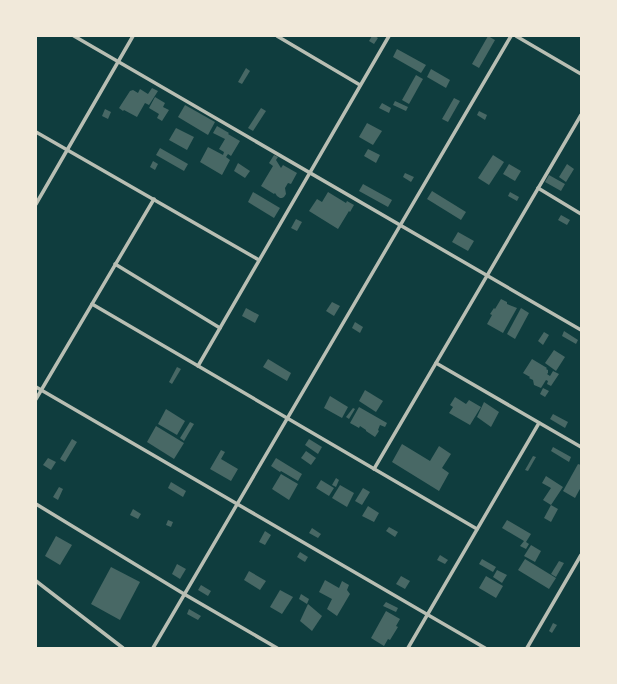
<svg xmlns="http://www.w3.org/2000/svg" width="617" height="684" viewBox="0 0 617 684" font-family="'Alegreya Sans',sans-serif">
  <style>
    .building { fill: #486865 }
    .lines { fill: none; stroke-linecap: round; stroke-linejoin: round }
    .minor { stroke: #b8beb3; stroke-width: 3.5 }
  </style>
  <rect width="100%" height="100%" fill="#0f3d3e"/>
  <!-- building -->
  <g class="building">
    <polygon points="372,36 375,36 378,38 374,44 369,41"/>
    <polygon points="488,36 495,40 479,68 472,64"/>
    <polygon points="397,49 426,65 421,73 393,57"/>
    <polygon points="246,68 250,71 242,84 238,82"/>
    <polygon points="431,69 450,80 446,88 427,77"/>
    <polygon points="416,75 423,79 409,104 402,100"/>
    <polygon points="152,88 158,91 149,105 145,103 137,117 124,110 123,111 119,108 130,91 133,90 138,93 140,89 148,94"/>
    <polygon points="155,97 165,103 163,107 169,110 162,121 157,118 159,114 149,108"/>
    <polygon points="454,98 460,101 448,122 442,119"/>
    <polygon points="395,101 408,107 406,111 393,105"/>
    <polygon points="382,103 391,108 389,113 379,108"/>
    <polygon points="185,105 215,122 208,135 178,117"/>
    <polygon points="261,108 266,111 253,131 248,128"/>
    <polygon points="105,109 111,112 108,119 102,116"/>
    <polygon points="479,111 487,115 485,120 477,115"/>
    <polygon points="367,123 382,131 373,145 359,137"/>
    <polygon points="217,126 229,133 228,134 240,141 231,156 228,154 226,157 230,160 222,175 200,162 208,147 223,155 224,152 219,149 225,139 213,133"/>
    <polygon points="176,128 194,137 187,150 169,140"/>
    <polygon points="160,148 188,164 184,171 156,155"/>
    <polygon points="368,149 380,155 376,163 364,156"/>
    <polygon points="274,155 278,157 276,160 281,168 283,165 297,173 291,184 288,183 285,188 286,194 284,197 282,198 280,198 277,196 275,193 274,194 261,186 273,166 269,163"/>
    <polygon points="493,155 504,162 489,185 478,178"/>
    <polygon points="153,161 158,164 155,170 150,167"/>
    <polygon points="238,163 250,171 245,178 234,171"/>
    <polygon points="509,164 521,171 515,181 503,174"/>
    <polygon points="567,164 574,169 566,182 559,177"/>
    <polygon points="405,173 414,177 411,182 403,177"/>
    <polygon points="549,175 565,184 561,191 545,182"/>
    <polygon points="363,184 392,200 388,207 359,191"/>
    <polygon points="432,191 466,212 461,220 427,199"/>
    <polygon points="253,192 280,208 274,218 248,202"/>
    <polygon points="328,192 346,203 347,201 354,205 350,212 349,211 338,229 309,211 317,199 322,202"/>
    <polygon points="510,192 519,197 517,201 508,196"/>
    <polygon points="561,215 570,220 567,225 558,220"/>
    <polygon points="296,219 302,222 297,231 291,228"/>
    <polygon points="458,232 474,241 468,251 452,242"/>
    <polygon points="501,299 507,302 507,304 517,308 503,333 487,324 492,315 490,314 494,308 495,309"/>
    <polygon points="332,302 340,306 334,316 326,311"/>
    <polygon points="246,308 259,315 255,323 242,316"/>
    <polygon points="521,308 529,313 515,339 507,334"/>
    <polygon points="355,322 363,327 360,333 352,328"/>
    <polygon points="564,331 578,340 576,344 562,336"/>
    <polygon points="544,332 549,335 543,345 538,341"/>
    <polygon points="554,350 565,357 556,371 545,363"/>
    <polygon points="268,359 291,373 287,381 263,367"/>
    <polygon points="532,359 547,368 546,369 548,370 548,373 547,374 550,376 553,371 559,374 551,386 547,384 548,381 546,380 541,388 534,385 533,380 529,378 530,377 523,373"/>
    <polygon points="177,367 181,369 172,384 169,382"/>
    <polygon points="543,388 549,391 545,397 540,394"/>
    <polygon points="365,390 383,401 376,412 359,401"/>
    <polygon points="330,396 348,407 342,418 324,408"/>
    <polygon points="455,397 466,404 469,400 481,407 470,425 449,413 453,407 450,405"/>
    <polygon points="484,402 499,412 491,427 477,417"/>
    <polygon points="359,407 387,423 385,427 380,425 378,430 379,431 375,437 366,431 366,430 360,426 359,428 350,423"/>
    <polygon points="353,408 355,409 349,419 346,417"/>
    <polygon points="166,409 185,421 177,435 158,424"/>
    <polygon points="553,414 568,422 565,428 550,419"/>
    <polygon points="190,422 194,424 184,441 180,438"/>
    <polygon points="156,426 184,443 174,459 147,442"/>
    <polygon points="72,439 77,442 65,462 60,459"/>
    <polygon points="309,439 322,447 318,454 305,445"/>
    <polygon points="402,444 430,461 439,446 451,454 442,468 449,473 439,491 392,462"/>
    <polygon points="553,447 571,457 569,462 551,451"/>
    <polygon points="221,450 225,452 221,459 238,469 231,481 210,469"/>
    <polygon points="306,451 316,458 311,465 301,458"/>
    <polygon points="533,456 536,457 528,471 525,470"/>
    <polygon points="48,458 56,462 51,470 43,465"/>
    <polygon points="276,458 302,474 298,481 281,471 280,472 271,466"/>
    <polygon points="578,464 581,465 581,487 575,498 563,491"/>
    <polygon points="281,474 298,484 289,500 272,489"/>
    <polygon points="546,476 563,487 551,505 543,500 551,488 542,483"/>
    <polygon points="336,478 339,480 336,487 332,485"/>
    <polygon points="321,480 334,488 329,496 316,488"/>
    <polygon points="171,482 186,491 183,497 168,488"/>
    <polygon points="340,485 354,493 347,507 332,498"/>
    <polygon points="59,487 63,489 58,500 53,497"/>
    <polygon points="363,488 370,492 362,505 355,501"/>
    <polygon points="551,505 558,509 551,522 544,518"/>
    <polygon points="368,506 379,513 374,522 362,516"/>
    <polygon points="133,509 141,514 138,519 130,515"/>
    <polygon points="168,520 173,522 171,527 166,525"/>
    <polygon points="507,520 531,534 526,542 529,544 526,549 520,546 524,541 502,528"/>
    <polygon points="389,527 398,532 395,537 386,531"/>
    <polygon points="312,528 321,534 318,538 309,533"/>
    <polygon points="265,531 271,535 265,545 259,542"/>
    <polygon points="56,536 72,545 60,565 45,556"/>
    <polygon points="531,545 541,551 535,562 524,556"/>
    <polygon points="300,552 308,557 305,562 297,557"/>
    <polygon points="440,555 448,560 445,564 437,560"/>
    <polygon points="482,559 496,567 493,572 479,564"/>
    <polygon points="525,559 556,578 549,589 518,570"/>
    <polygon points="559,561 564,563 556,577 551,574"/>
    <polygon points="177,564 186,569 180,579 172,574"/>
    <polygon points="111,567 140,582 120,620 91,604"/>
    <polygon points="497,570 507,575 502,583 493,577"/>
    <polygon points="249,571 266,581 260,590 244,580"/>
    <polygon points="401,576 410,581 405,589 396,584"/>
    <polygon points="486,576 503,586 496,598 479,588"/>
    <polygon points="325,580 339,588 342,581 349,585 347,590 350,594 337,616 327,609 332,599 319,592"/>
    <polygon points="201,585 211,591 208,596 198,590"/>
    <polygon points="280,590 293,597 282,614 270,607"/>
    <polygon points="301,594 309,599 307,604 299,599"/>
    <polygon points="386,602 398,608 396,612 383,606"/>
    <polygon points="308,604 322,616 312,631 300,621"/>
    <polygon points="189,609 201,616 198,620 187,614"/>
    <polygon points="386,611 400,619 396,626 398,627 390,640 388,639 384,646 371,638"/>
    <polygon points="553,623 557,625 552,633 549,631"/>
  </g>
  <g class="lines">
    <!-- minor -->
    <g class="minor">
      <polyline points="74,36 581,330"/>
      <polyline points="277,36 360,85"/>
      <polyline points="516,36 581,74"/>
      <polyline points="36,132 259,260"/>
      <polyline points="538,188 581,214"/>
      <polyline points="36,204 133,36"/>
      <polyline points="115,264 220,328"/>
      <polyline points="92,304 477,529"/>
      <polyline points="436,363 581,447"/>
      <polyline points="198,366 389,36"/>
      <polyline points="36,387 485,648"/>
      <polyline points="36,399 154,199"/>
      <polyline points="374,469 581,115"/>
      <polyline points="36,504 184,594 277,648"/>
      <polyline points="36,581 123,648"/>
      <polyline points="153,648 511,36"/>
      <polyline points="408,648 539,423"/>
      <polyline points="527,648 581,555"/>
    </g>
  </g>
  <!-- border -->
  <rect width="617" height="684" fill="none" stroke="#f1e9da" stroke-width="74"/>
</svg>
